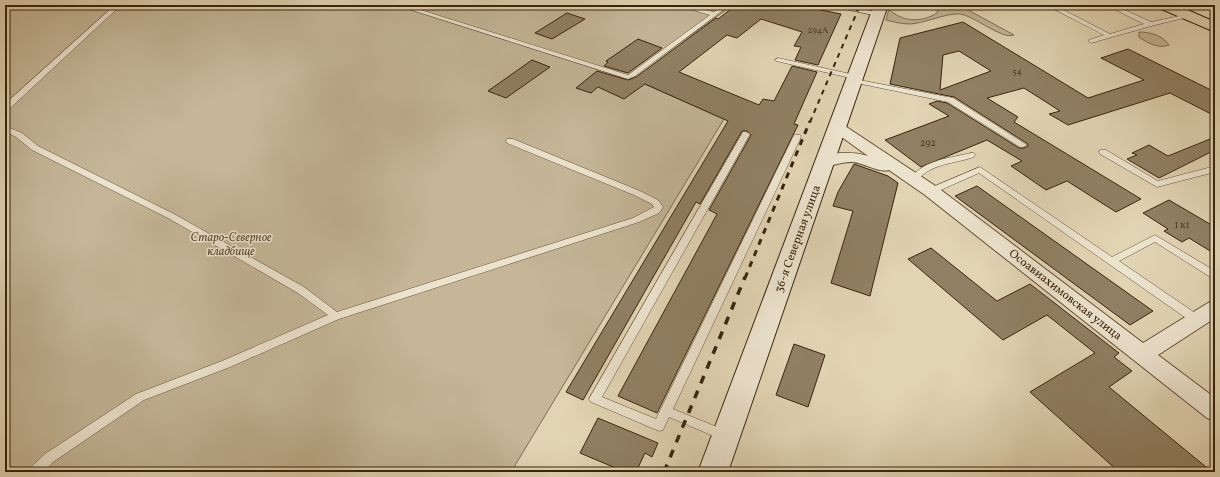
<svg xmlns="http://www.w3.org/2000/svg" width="1220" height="477" viewBox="0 0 1220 477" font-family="Vollkorn,serif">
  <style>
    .green { fill: #c4b697; stroke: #7e6d52 }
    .building { fill: #908063; stroke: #38240d; fill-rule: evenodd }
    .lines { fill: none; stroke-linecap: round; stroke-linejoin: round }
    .lane-casing { stroke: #625036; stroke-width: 1 }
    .street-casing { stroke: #625036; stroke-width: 2 }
    .secondary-casing { stroke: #38240d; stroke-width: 2 }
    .primary-casing { stroke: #38240d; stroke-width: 2 }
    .lane { fill: #ece3ce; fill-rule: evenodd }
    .street { fill: #ece3ce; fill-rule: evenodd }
    .secondary { fill: #ece3ce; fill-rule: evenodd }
    .primary { fill: #e1d4b3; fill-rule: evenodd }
    .rail-far2 { stroke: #38240d; stroke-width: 2; stroke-dasharray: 5 5; stroke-linecap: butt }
    .rail-far1 { stroke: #38240d; stroke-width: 3; stroke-dasharray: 6 6; stroke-linecap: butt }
    .rail { stroke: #38240d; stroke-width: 3.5; stroke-dasharray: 8 8; stroke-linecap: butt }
    .labels { text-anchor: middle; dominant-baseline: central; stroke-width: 3; stroke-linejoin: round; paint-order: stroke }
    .far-number-label { font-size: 9px; fill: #4e3b22 }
    .number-label { font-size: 10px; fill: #4e3b22 }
    .park-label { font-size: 12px; font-style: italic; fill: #5b4830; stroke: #ece3ce }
    .street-label { font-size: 12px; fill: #38240d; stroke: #ece3ce }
  </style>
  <rect width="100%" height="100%" fill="#e1d4b3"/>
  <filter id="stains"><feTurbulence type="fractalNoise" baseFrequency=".005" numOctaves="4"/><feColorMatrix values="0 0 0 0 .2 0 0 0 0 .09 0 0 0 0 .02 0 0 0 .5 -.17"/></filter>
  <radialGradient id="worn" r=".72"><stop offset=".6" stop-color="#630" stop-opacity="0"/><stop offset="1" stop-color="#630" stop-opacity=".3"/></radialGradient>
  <!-- green -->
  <g class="green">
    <polygon points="5,5 733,5 631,78 724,119 511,472 5,472"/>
    <path d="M939 5H959L1014 35C1002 40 975 16 960 14 945 13 926 23 910 24 902 24 894 22 886 20L889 9C901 22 922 23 937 13Z"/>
    <path d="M1139 32C1151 32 1163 36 1169 45 1159 49 1147 43 1139 37Z"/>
  </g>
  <!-- building -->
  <g class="building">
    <polygon points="731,5 796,5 841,14 818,65 795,60 801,47 794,46 802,32 761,19 737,38 727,35 679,72 759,105 763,99 774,101 792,66 817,72 794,124 798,125 657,413 618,396 717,214 709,210 751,135 747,131 742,131 700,204 696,202 583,400 566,392 728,121 645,84 624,99 598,87 591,93 576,88 597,71 628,80 636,77 716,18 718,19 731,9 728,8"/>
    <polygon points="567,13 585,19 552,39 535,33"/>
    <path d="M963 22 1088 98 1144 80 1101 58 1128 49 1215 92V116L1170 93 1068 125 1049 114 1060 111 1024 88 987 98 1018 117 1014 122 1141 199 1116 212 1067 181 1046 190 1011 166 1022 161 987 140 921 167 885 140 949 116 929 104 937 101 947 103 1019 148H1024L1028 146V144L954 97 890 84 900 38ZM959 51 991 71 940 90 943 55Z"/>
    <polygon points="638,39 662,48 628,73 604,66 608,62 606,61"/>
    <polygon points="532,60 550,67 506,98 488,91"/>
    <polygon points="1215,137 1215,150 1159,178 1127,159 1137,155 1132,153 1149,145 1168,156"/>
    <polygon points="854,164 888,176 898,183 870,296 831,283 853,211 833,206 838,192"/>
    <polygon points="977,186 1098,272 1153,311 1130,325 955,196"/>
    <polygon points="1169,200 1215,227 1215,254 1189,238 1182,242 1164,231 1168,229 1143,213"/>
    <polygon points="931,248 997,301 1030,284 1119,353 1114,357 1132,371 1109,387 1212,472 1119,472 1030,392 1095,353 1047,315 1003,340 908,259"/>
    <polygon points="794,344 825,355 808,407 776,395"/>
    <polygon points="598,418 658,443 652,457 645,453 636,472 625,472 580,453"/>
  </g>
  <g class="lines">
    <defs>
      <g id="lane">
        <polygon points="115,5 121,5 8,110 5,110 5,104"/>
        <polygon points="396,5 405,5 628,75 710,15 676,5 686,5 714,12 723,5 730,5 635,76 628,79"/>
        <polygon points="826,5 839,5 878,12 881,14 878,16"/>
        <polygon points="1046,5 1054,5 1110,34 1144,24 1106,5 1114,5 1151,22 1189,14 1192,16 1151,26 1091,43 1088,41 1089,40 1104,35"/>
        <polygon points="778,58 855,75 858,77 855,79 776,61 775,60"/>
        <polygon points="854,79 953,98 1027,145 1023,147 1020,147 948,102 852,82 852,80"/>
        <polygon points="5,126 22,133 38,146 174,214 304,287 337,312 633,218 654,207 652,204 634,195 507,143 506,141 507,139 513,139 640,191 658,200 663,207 659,213 639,222 339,319 230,367 144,400 53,462 43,472 28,472 30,468 45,454 136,394 222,361 328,315 298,293 168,218 32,150 16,137 5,131"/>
        <polygon points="743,132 746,132 750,134 602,397 656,419 793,137 794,135 800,135 801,137 673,409 729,432 731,436 729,440 725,441 669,417 663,430 659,431 591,402 589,399"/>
        <polygon points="1100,150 1106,150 1158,181 1215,166 1215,172 1157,187 1100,154 1099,152"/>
        <path d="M971 153H974L975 155 974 157C954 164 931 163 917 181H911L910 179C923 160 950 158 971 153Z"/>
        <polygon points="980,167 1112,257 1155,235 1215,271 1215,280 1155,242 1119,261 1201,317 1202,320 1201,323 1197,324 1193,323 979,173 934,193 928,193 927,191 928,189"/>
      </g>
      <path id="street" d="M837 123 842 124 937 187 1143 343 1208 303 1215 300V318L1158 355 1215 398V421L1207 418 925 195 889 170C878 173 864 163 853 162 840 161 830 168 819 166L817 162 819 158C836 152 851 151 868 156L832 130 830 127 832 124Z"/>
      <polygon id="secondary" points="874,5 888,5 728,472 698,472"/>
      <polygon id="primary" points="1157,5 1176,5 1215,22 1215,32 1159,8"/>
    </defs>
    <!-- lane casing -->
    <use href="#lane" class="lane-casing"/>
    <!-- street casing -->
    <use href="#street" class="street-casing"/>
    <!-- secondary casing -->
    <use href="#secondary" class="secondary-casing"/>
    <!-- primary casing -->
    <use href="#primary" class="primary-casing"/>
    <!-- lane -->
    <use href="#lane" class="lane"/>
    <!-- street -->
    <use href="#street" class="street"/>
    <!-- secondary -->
    <use href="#secondary" class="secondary"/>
    <!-- primary -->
    <use href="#primary" class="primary"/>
    <!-- rail-far2 -->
    <polyline class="rail-far2" points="810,122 860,5"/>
    <!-- rail-far1 -->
    <polyline class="rail-far1" points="745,278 810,121"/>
    <!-- rail -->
    <polyline class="rail" points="664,472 745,277"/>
  </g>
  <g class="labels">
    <!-- far-number labels -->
    <g class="far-number-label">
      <text x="818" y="30">294А</text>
      <text x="1017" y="71">54</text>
    </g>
    <!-- number labels -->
    <g class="number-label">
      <text x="928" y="143">292</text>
      <text x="1182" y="225">1 к1</text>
    </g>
    <!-- park labels -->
    <g class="park-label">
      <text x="231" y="238">Старо-Северное<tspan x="231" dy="14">кладбище</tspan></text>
    </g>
    <!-- street labels -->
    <g class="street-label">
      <text transform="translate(798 239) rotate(-70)">36-я Северная улица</text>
      <text transform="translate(1065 295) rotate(38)">Осоавиахимовская улица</text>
    </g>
  </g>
  <!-- margin -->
  <rect width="1220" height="477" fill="none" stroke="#e1d4b3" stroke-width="20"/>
  <rect x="6" y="6" width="1208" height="465" fill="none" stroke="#38240d" stroke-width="2"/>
  <rect x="10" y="10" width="1200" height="457" fill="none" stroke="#38240d"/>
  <rect width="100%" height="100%" filter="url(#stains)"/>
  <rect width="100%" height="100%" fill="url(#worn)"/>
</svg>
